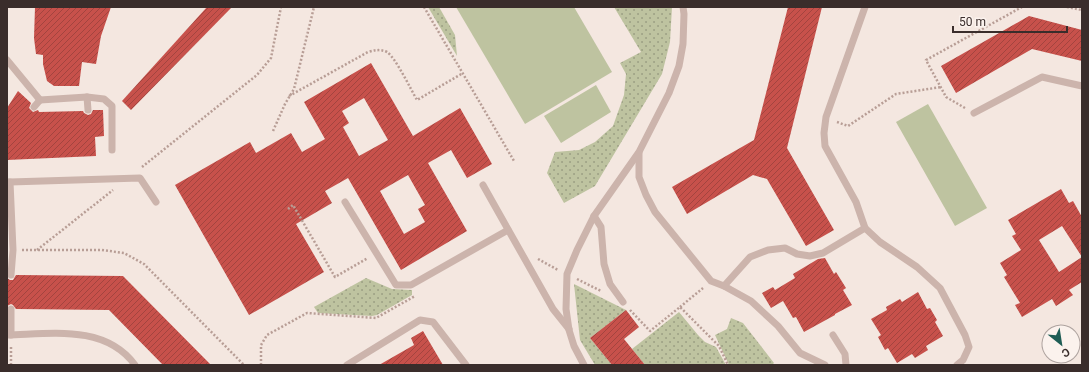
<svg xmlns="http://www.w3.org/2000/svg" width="1089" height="372" viewBox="0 0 1089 372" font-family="Roboto,sans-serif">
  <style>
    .grass { fill: url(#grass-dots) }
    .pitch { fill: #bec3a0 }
    .building { fill: url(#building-hatch); fill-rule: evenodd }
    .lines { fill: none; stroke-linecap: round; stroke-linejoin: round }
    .path { stroke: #b89e96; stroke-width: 2.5; stroke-dasharray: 2 2; stroke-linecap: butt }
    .lane { stroke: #ccb4ac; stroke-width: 7 }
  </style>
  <defs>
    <pattern id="grass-dots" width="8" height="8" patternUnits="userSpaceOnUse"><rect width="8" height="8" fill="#bec3a0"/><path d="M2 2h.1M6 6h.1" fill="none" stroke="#9b9f83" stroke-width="1.8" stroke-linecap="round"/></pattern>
    <pattern id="building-hatch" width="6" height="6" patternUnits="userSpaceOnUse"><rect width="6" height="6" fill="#c7514b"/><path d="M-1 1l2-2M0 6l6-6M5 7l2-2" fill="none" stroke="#a3443f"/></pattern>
  </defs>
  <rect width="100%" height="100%" fill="#f4e7e0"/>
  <!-- grass -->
  <g class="grass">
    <polygon points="428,7 439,7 455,35 457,56"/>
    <polygon points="614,7 672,7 670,42 662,74 595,186 564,203 547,173 555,152 579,150 595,142 613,126 624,95 626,74 620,63 641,52"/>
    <polygon points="366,278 392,289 412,290 412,295 377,315 372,316 318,313 314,307"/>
    <polygon points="574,284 626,310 590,338 612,365 595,365 580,340"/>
    <polygon points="679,312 698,335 705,342 716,347 726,365 645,365 632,349"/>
    <polygon points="731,318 743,323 774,363 772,365 729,365 715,335 727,329"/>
  </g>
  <!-- pitch -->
  <g class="pitch">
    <polygon points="456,7 574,7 612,72 525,124"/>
    <polygon points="596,85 611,112 561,143 544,116"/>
    <polygon points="928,104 987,208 955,226 896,122"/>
  </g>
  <!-- building -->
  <g class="building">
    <polygon points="35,7 111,7 101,36 96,64 82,62 79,86 54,86 47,81 43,64 43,55 36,54 34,38"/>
    <polygon points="207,7 232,7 131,110 122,101"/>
    <polygon points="788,7 822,7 787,148 834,230 806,246 767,179 753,175 687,214 672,187 754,140"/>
    <polygon points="1029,16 1082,30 1082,61 1032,49 956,93 941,66"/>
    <path d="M371 63 413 136 460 108 492 164 467 178 451 150 428 163 467 231 401 270 348 178 325 191 332 203 296 224 324 272 249 315 175 185 250 142 256 153 291 133 302 152 325 139 304 102ZM364 98 388 140 359 156 343 127 349 123 342 111ZM408 175 425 205 418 209 425 222 404 234 380 191Z"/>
    <polygon points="18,91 31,103 29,108 33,112 38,110 39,112 83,111 84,113 88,115 91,114 93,110 103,110 104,136 95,137 96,156 7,160 7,108"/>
    <path d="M1061 189 1069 203 1073 201 1082 217V282L1069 290 1073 295 1056 306 1052 299 1022 317 1015 305 1020 303 1004 277 1007 275 1000 263 1021 250 1012 236 1016 234 1008 220ZM1062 226 1082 257 1059 272 1039 240Z"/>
    <polygon points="825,258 834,274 836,272 846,288 843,290 852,305 835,314 835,315 804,332 796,317 793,318 783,301 771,308 762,293 773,287 775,290 795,278 793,274 818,259"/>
    <polygon points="16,275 123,276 211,365 163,365 109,310 16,309 13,305 11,304 7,306 7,278 10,280 13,280"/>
    <polygon points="918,292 927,309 930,308 937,320 935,322 943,336 926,346 928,350 915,358 912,354 897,363 888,348 885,350 878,337 881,335 871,319 887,310 886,307 900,299 902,302"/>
    <polygon points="626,310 639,327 624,339 645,365 612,365 590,338"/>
    <polygon points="423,331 443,365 379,365 414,345 411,338"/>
  </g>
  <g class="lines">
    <!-- path -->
    <g class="path">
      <polyline points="424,7 514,161"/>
      <polyline points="1067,7 1082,10"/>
      <path d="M289 96 368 52C375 50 380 49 387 52 396 58 411 90 417 100L463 73"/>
      <polyline points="965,108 946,97 926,60 1022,7"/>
      <polyline points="837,122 848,126 896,94 941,87"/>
      <polyline points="273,131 285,104 294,89 314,7"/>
      <polyline points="142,167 257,75 271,58 281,7"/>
      <polyline points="288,209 293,205 335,277 368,258"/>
      <polyline points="22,250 102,250 124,253 144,264 244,365"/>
      <polyline points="37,250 113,190"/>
      <polyline points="538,259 558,270"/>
      <polyline points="577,279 601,291"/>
      <polyline points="680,307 703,288"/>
      <polyline points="630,310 650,331 680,307 719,346 728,365"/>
      <polyline points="11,365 11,346"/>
      <polyline points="261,365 261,345 267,335 307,313 376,318 415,296"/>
    </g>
    <!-- lane -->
    <g class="lane">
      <polyline points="865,7 826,117 824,133 825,146 856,202 865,228 880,242 917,267 940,288 965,335 969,347 963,360 957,365"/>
      <polyline points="7,60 40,100 87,97 88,110"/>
      <polyline points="87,97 104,99 112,106 112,150"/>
      <polyline points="34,107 40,100"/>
      <polyline points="974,113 1042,77 1082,86"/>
      <polyline points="639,153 639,177 646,195 655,212 711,281 724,286 751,301 778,326 800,353 825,365"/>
      <polyline points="7,182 10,182 13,250 11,275"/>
      <polyline points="10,182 140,178 156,202"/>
      <polyline points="483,185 553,309 569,329"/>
      <polyline points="345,202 396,285 411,285 508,230"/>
      <polyline points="594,216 601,227 604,264 610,284 623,302"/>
      <polyline points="724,286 750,257 768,250 785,248 797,254 810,256 823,253 865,228"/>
      <polyline points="11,309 11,335"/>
      <path d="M7 335C50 334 105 324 135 365"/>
      <polyline points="833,335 845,354 846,365"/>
      <polyline points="347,365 420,320 433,322 466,365"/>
      <polyline points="584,365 574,346 569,330 566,309 567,274 577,250 594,216 639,152 669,93 679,66 683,44 684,14 683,7"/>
    </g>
  </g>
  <!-- border -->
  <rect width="1089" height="372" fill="none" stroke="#3a2d2b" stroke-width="16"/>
  <!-- north arrow -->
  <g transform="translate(1061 344) rotate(150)"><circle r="19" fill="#fbf2ed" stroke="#aea39f"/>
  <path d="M0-3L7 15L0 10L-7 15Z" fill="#1f5d55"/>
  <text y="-6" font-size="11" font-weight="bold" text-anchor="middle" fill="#3a2d2b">С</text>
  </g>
  <!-- scale -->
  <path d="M953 26v6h114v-6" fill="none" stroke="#3a2d2b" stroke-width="2"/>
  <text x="959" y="26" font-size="12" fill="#3a2d2b" stroke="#fbf2ed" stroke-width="3" paint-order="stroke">50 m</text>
</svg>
